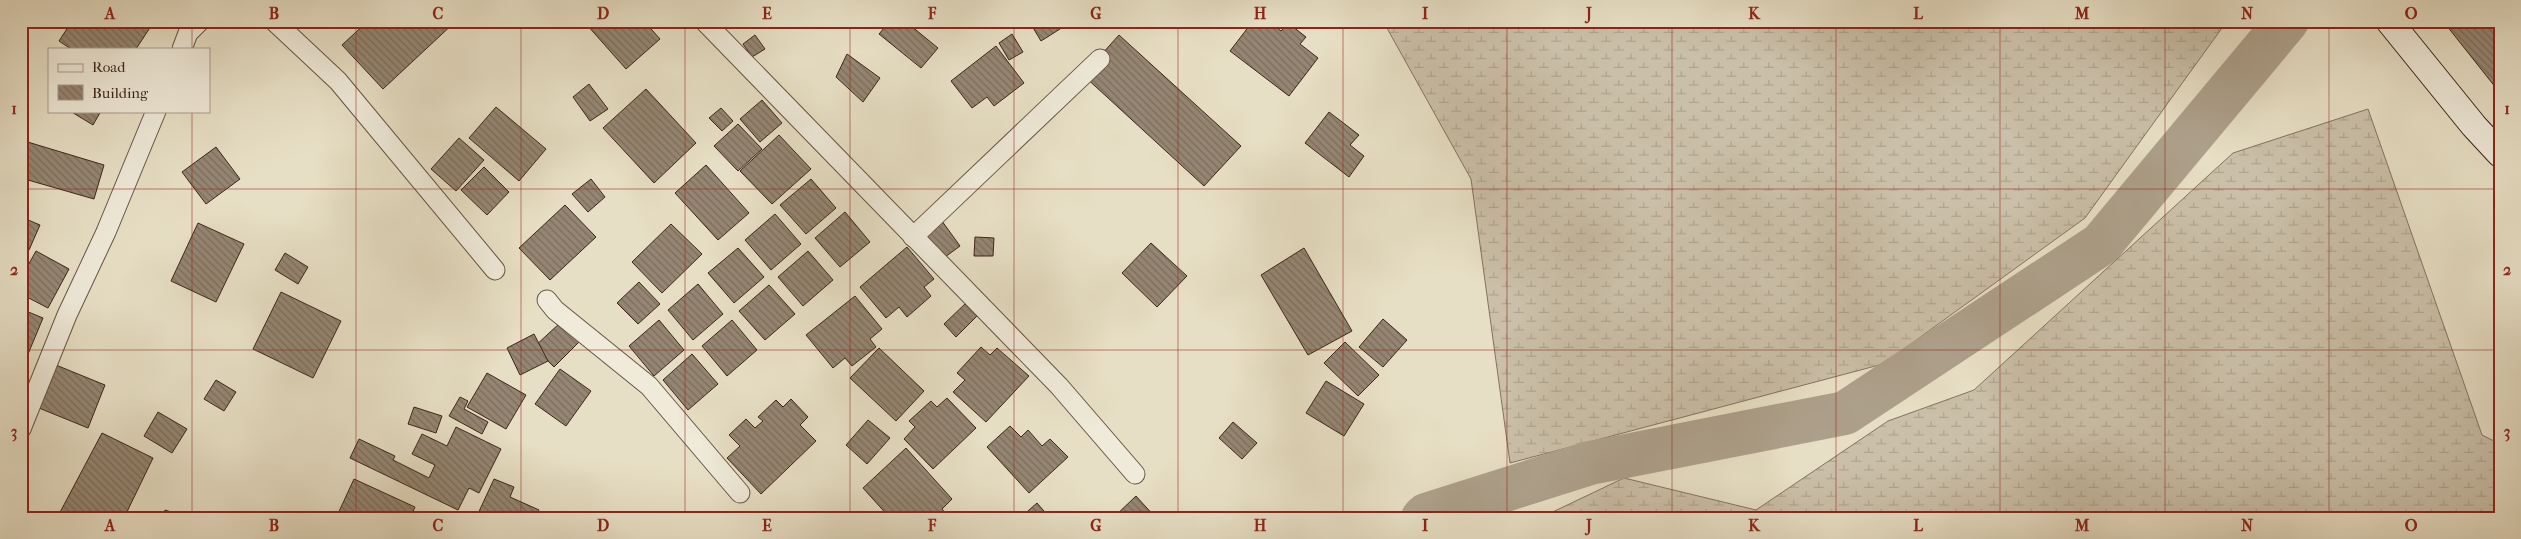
<svg xmlns="http://www.w3.org/2000/svg" width="2521" height="539" viewBox="0 0 2521 539" font-family="'IM FELL French Canon',serif">
  <style>
    .wetland { fill: url(#wetland-marsh); stroke: #847261 }
    .lines { fill: none; stroke-linecap: round; stroke-linejoin: round }
    .river { stroke: #ada08b; stroke-width: 44 }
    .building { fill: url(#building-back-hatch); stroke: #3d251a }
    .street-casing { stroke: #685445; stroke-width: 21 }
    .secondary-casing { stroke: #3d251a; stroke-width: 28 }
    .street { stroke: #efead9; stroke-width: 19 }
    .secondary { stroke: #efead9; stroke-width: 26 }
    .grid { fill: none; stroke: #8f2418; stroke-width: 1; stroke-opacity: 0.55 }
    .neatline { fill: none; stroke: #8f2418; stroke-width: 2 }
    .grid-label { font-size: 16px; text-anchor: middle; font-weight: bold; fill: #8f2418 }
  </style>
  <defs>
    <pattern id="wetland-marsh" width="20" height="14" patternUnits="userSpaceOnUse" patternTransform="scale(1.25)"><rect width="20" height="14" fill="#cabfa8"/><path d="M1 5h8M5 5V1M11 12h8M15 12V8" fill="none" stroke="#aea490"/></pattern>
    <pattern id="building-back-hatch" width="6" height="6" patternUnits="userSpaceOnUse" patternTransform="scale(1.25)"><rect width="6" height="6" fill="#958673"/><path d="M-1 5l2 2M0 0l6 6M5-1l2 2" fill="none" stroke="#7b6d5e"/></pattern>
  </defs>
  <rect width="100%" height="100%" fill="#e7dfc5"/>
  <filter id="stains"><feTurbulence type="fractalNoise" baseFrequency=".004" numOctaves="4"/><feColorMatrix values="0 0 0 0 .2 0 0 0 0 .09 0 0 0 0 .02 0 0 0 .5 -.17"/></filter>
  <radialGradient id="worn" r=".72"><stop offset=".6" stop-color="#630" stop-opacity="0"/><stop offset="1" stop-color="#630" stop-opacity=".3"/></radialGradient>
  <!-- wetland -->
  <g class="wetland">
    <polygon points="1383,21 2227,21 2085,218 1883,364 1510,463 1471,179"/>
    <polygon points="2368,109 2482,435 2500,444 2500,518 1540,518 1624,478 1756,510 1888,421 1974,390 2233,153"/>
  </g>
  <g class="lines">
    <!-- river -->
    <polyline class="river" points="1423,518 1426,515 1590,463 1845,413 2101,244 2287,21"/>
  </g>
  <!-- building -->
  <g class="building">
    <polygon points="72,21 151,21 153,23 136,49 71,49 59,41"/>
    <polygon points="368,21 456,21 383,89 342,45"/>
    <polygon points="591,21 644,21 660,39 626,69 587,25"/>
    <polygon points="890,21 905,21 938,48 921,68 879,34"/>
    <polygon points="1029,21 1070,21 1071,22 1041,41"/>
    <polygon points="1253,21 1268,21 1281,31 1288,23 1306,37 1300,44 1318,58 1289,96 1230,51"/>
    <polygon points="2443,21 2500,21 2500,93"/>
    <polygon points="1012,34 1023,52 1009,60 999,43"/>
    <polygon points="755,35 765,49 752,57 743,44"/>
    <polygon points="1119,35 1241,146 1204,186 1083,75"/>
    <polygon points="996,46 1024,83 994,106 987,97 972,108 951,81"/>
    <polygon points="847,54 880,78 863,102 836,77"/>
    <polygon points="589,84 608,109 590,121 573,97"/>
    <polygon points="646,89 696,143 654,183 603,128"/>
    <polygon points="762,100 782,123 760,142 740,119"/>
    <polygon points="496,107 546,149 519,181 469,138"/>
    <polygon points="721,108 733,121 722,131 709,118"/>
    <polygon points="70,111 101,111 93,125"/>
    <polygon points="1329,112 1359,135 1350,145 1364,156 1349,177 1305,143"/>
    <polygon points="738,124 762,149 738,171 714,146"/>
    <polygon points="779,135 811,169 772,204 740,171"/>
    <polygon points="459,138 484,160 456,191 431,169"/>
    <polygon points="21,140 104,165 94,199 21,178"/>
    <polygon points="216,147 240,179 206,204 182,172"/>
    <polygon points="706,165 749,213 718,240 675,193"/>
    <polygon points="484,167 509,192 487,215 461,190"/>
    <polygon points="591,179 605,197 588,212 572,194"/>
    <polygon points="811,179 836,208 806,234 780,205"/>
    <polygon points="565,205 596,237 550,280 519,248"/>
    <polygon points="845,212 870,242 840,267 815,238"/>
    <polygon points="775,214 801,244 771,270 745,240"/>
    <polygon points="21,217 40,225 29,250 21,246"/>
    <polygon points="939,217 960,246 941,260 920,231"/>
    <polygon points="198,223 244,244 216,302 171,281"/>
    <polygon points="671,224 702,254 662,293 632,262"/>
    <polygon points="975,237 994,238 993,256 974,256"/>
    <polygon points="1151,243 1187,276 1157,307 1122,273"/>
    <polygon points="907,247 934,279 924,287 931,296 907,317 899,307 886,318 860,287"/>
    <polygon points="738,248 764,277 734,303 708,273"/>
    <polygon points="1304,248 1352,331 1308,355 1261,275"/>
    <polygon points="36,251 69,269 48,308 21,294 21,278"/>
    <polygon points="808,251 833,280 803,306 778,277"/>
    <polygon points="285,253 308,267 298,284 275,270"/>
    <polygon points="639,282 660,304 638,324 617,303"/>
    <polygon points="698,284 723,314 693,340 668,310"/>
    <polygon points="769,285 795,314 765,340 739,311"/>
    <polygon points="281,292 341,321 313,378 253,349"/>
    <polygon points="855,296 882,329 870,339 876,347 852,366 845,358 833,368 806,335"/>
    <polygon points="966,303 978,315 956,337 944,324"/>
    <polygon points="21,309 43,318 21,371"/>
    <polygon points="1383,319 1407,340 1383,367 1359,347"/>
    <polygon points="659,320 684,350 654,376 629,346"/>
    <polygon points="732,320 757,350 727,376 702,346"/>
    <polygon points="560,323 579,342 554,367 534,347"/>
    <polygon points="534,334 548,361 520,375 507,348"/>
    <polygon points="1345,342 1379,375 1358,396 1324,363"/>
    <polygon points="981,347 990,355 997,348 1029,376 986,422 953,392 965,380 957,373"/>
    <polygon points="879,348 924,391 896,421 850,378"/>
    <polygon points="692,354 718,384 688,410 663,380"/>
    <polygon points="51,363 105,385 88,428 34,406"/>
    <polygon points="560,369 591,391 566,426 535,404"/>
    <polygon points="487,373 526,395 506,429 467,407"/>
    <polygon points="216,380 236,392 224,411 204,399"/>
    <polygon points="1326,381 1364,404 1344,436 1306,413"/>
    <polygon points="460,397 468,401 464,409 488,422 482,434 449,416"/>
    <polygon points="947,398 976,428 933,469 904,439 915,427 909,421 931,401 937,407"/>
    <polygon points="791,399 808,417 800,425 816,441 761,494 727,458 740,446 729,435 746,419 755,428 763,421 758,417 776,400 783,407"/>
    <polygon points="414,407 442,416 436,433 408,424"/>
    <polygon points="158,412 187,429 172,453 144,436"/>
    <polygon points="868,420 890,438 867,464 846,445"/>
    <polygon points="1233,422 1257,443 1242,459 1219,438"/>
    <polygon points="1010,426 1021,437 1028,430 1042,446 1050,439 1068,457 1029,493 987,447"/>
    <polygon points="456,427 501,449 479,493 469,488 458,510 350,458 359,439 395,456 393,460 429,478 435,465 412,454 422,434 447,446"/>
    <polygon points="102,433 153,458 124,518 57,518"/>
    <polygon points="906,448 952,499 942,509 949,518 890,518 863,488"/>
    <polygon points="354,479 415,507 410,518 336,518"/>
    <polygon points="494,479 514,487 510,497 539,510 535,518 476,518"/>
    <polygon points="1136,496 1156,518 1113,518"/>
    <polygon points="1037,503 1050,518 1020,518"/>
    <polygon points="165,510 190,518 163,518"/>
  </g>
  <g class="lines">
    <defs>
      <g id="street">
        <polyline points="274,21 338,81 495,270"/>
        <polyline points="704,21 1059,386 1135,474"/>
        <polyline points="182,49 188,33 200,21"/>
        <polyline points="913,237 1100,59"/>
        <polyline points="547,300 555,310 649,386 740,493"/>
        <polyline points="21,429 67,315 106,232 156,111"/>
      </g>
      <polyline id="secondary" points="2389,21 2474,126 2500,154"/>
    </defs>
    <!-- street casing -->
    <use href="#street" class="street-casing"/>
    <!-- secondary casing -->
    <use href="#secondary" class="secondary-casing"/>
    <!-- street -->
    <use href="#street" class="street"/>
    <!-- secondary -->
    <use href="#secondary" class="secondary"/>
  </g>
  <!-- grid -->
  <path class="grid" d="M192 21V49M356 21V518M521 21V518M685 21V518M850 21V518M1014 21V518M1178 21V518M1343 21V518M1507 21V518M1672 21V518M1836 21V518M2000 21V518M2165 21V518M2329 21V518M192 111V518M21 189H2500M21 350H2500"/>
  <!-- margin -->
  <rect width="2521" height="539" fill="none" stroke="#e7dfc5" stroke-width="55"/>
  <!-- legend -->
  <rect x="48" y="48" width="162" height="65" fill="#efead9" stroke="#a89b8d"/>
  <rect x="58" y="64" width="25" height="8" fill="#efead9" stroke="#a89b8d"/>
  <text x="92" y="72" font-size="15" fill="#3d251a">Road</text>
  <rect x="58" y="85" width="25" height="15" fill="url(#building-back-hatch)" stroke="#a89b8d"/>
  <text x="92" y="98" font-size="15" fill="#3d251a">Building</text>
  <rect x="28" y="28" width="2466" height="484" class="neatline"/>
  <g class="grid-label">
    <text x="110" y="19">A</text>
    <text x="274" y="19">B</text>
    <text x="438" y="19">C</text>
    <text x="603" y="19">D</text>
    <text x="767" y="19">E</text>
    <text x="932" y="19">F</text>
    <text x="1096" y="19">G</text>
    <text x="1260" y="19">H</text>
    <text x="1425" y="19">I</text>
    <text x="1589" y="19">J</text>
    <text x="1754" y="19">K</text>
    <text x="1918" y="19">L</text>
    <text x="2082" y="19">M</text>
    <text x="2247" y="19">N</text>
    <text x="2411" y="19">O</text>
    <text x="14" y="114">1</text>
    <text x="2507" y="114">1</text>
    <text x="14" y="275">2</text>
    <text x="2507" y="275">2</text>
    <text x="14" y="437">3</text>
    <text x="2507" y="437">3</text>
    <text x="110" y="531">A</text>
    <text x="274" y="531">B</text>
    <text x="438" y="531">C</text>
    <text x="603" y="531">D</text>
    <text x="767" y="531">E</text>
    <text x="932" y="531">F</text>
    <text x="1096" y="531">G</text>
    <text x="1260" y="531">H</text>
    <text x="1425" y="531">I</text>
    <text x="1589" y="531">J</text>
    <text x="1754" y="531">K</text>
    <text x="1918" y="531">L</text>
    <text x="2082" y="531">M</text>
    <text x="2247" y="531">N</text>
    <text x="2411" y="531">O</text>
  </g>
  <rect width="100%" height="100%" filter="url(#stains)"/>
  <rect width="100%" height="100%" fill="url(#worn)"/>
</svg>
